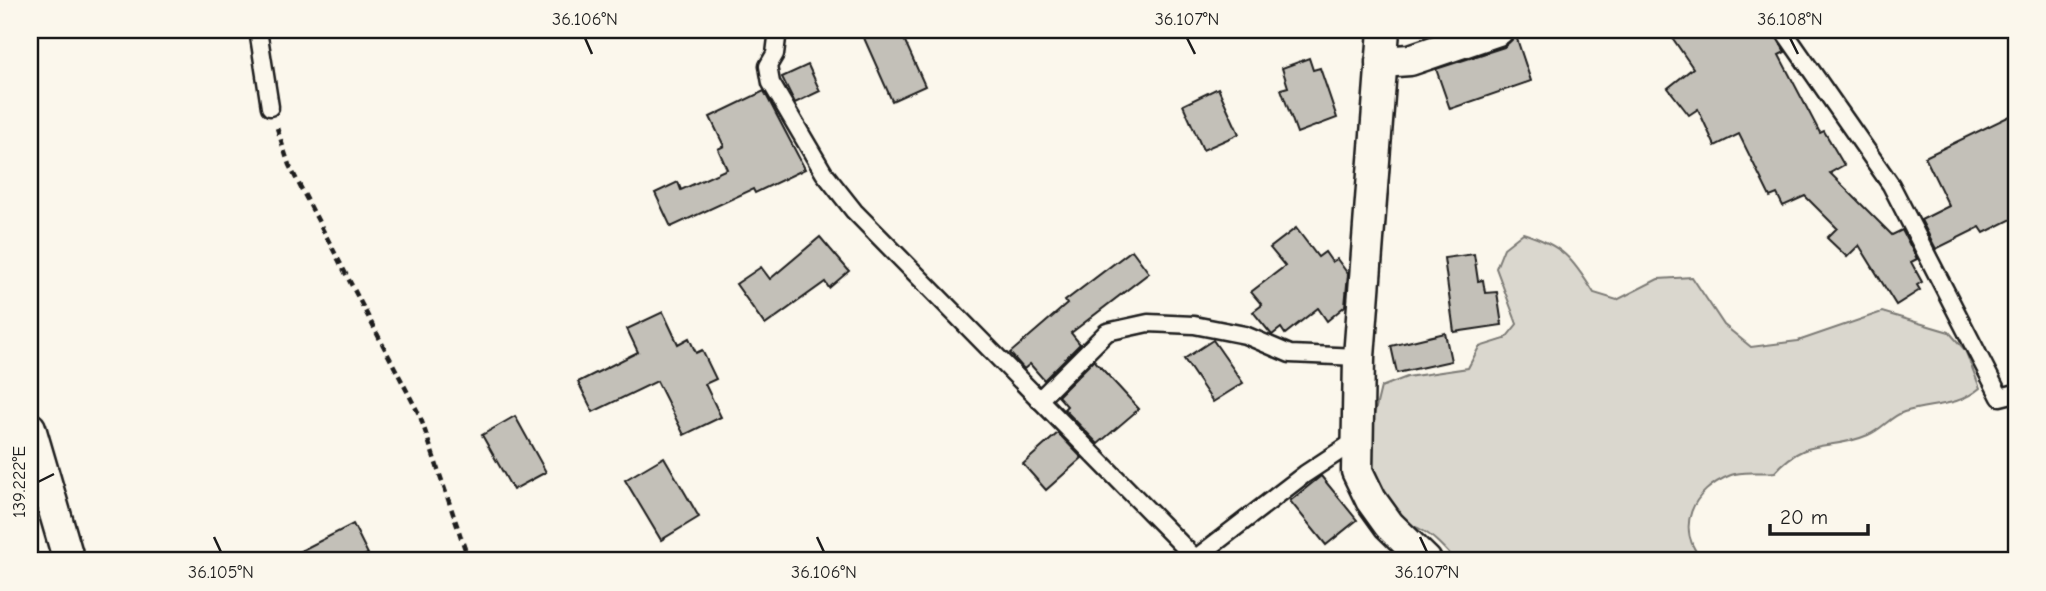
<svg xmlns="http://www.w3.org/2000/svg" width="2046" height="591" viewBox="0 0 2046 591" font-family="'Comic Neue',sans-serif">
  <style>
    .green { fill: #dad7ce; stroke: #7b7a75; stroke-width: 2 }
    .building { fill: #c3c0b8; stroke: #1c1c1c; stroke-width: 2 }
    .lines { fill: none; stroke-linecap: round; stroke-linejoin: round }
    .service-casing { stroke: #1c1c1c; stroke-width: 21 }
    .minor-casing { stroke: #1c1c1c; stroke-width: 35 }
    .path { stroke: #1c1c1c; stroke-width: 4.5; stroke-dasharray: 7 5; stroke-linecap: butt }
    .service { stroke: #fbf7ec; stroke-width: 16 }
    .minor { stroke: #fbf7ec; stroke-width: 30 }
    .ticks { fill: none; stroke: #1c1c1c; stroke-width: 2.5 }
    .neatline { fill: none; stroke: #1c1c1c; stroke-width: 2.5 }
    .ticks-label { font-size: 18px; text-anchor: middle; fill: #1c1c1c }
  </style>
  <rect width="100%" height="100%" fill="#fbf7ec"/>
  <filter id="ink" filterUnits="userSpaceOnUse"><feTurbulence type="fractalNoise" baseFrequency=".0143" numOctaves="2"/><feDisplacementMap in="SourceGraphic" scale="14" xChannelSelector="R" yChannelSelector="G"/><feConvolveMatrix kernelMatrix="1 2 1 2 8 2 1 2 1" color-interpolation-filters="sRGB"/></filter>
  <g filter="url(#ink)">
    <!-- green -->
    <path class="green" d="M1523 233C1563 246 1572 258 1594 293L1617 300 1658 279 1692 277 1724 325 1751 347 1798 341 1882 312 1949 332 1965 350 1980 388C1956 408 1932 403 1904 412 1891 416 1881 430 1868 435 1829 452 1808 435 1775 472 1762 474 1743 470 1731 475 1692 490 1674 528 1703 561H1456C1426 529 1422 525 1378 519L1368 440 1381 387 1407 377 1468 368 1479 347 1505 339 1517 324 1496 268 1504 248Z"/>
    <!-- building -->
    <g class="building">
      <polygon points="883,30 900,30 925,86 892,101 864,38"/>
      <polygon points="1667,30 1773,30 1785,52 1779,55 1820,133 1824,131 1844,165 1830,173 1892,235 1902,230 1917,259 1911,262 1922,282 1917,285 1920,290 1896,305 1859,245 1847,257 1827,238 1837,228 1805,196 1783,206 1777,194 1770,197 1739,134 1715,146 1698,109 1689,115 1668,88 1693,68"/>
      <polygon points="1516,36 1531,81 1450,109 1436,69 1504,47"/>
      <polygon points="1309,58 1313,70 1320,68 1337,118 1297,133 1281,89 1288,87 1282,68"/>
      <polygon points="808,65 820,91 795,103 782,77"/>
      <polygon points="1218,88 1239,134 1203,150 1183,105"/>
      <polygon points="764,91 805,169 755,193 753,189 671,227 655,193 678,182 681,190 727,169 718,149 724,146 710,117"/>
      <polygon points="2016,113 2016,217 1984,233 1980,227 1936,249 1921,220 1949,206 1925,157"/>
      <polygon points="1296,228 1318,257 1325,252 1332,262 1337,259 1348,274 1345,306 1327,321 1318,308 1285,334 1281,328 1272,335 1253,312 1262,305 1251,292 1285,266 1270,248"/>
      <polygon points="820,237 849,271 829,288 825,282 765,325 736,284 761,267 770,279"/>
      <polygon points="1132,250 1149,273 1071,333 1080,344 1044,380 1030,364 1024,369 1010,353 1067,304 1065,301"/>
      <polygon points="1474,254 1478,281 1483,280 1485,293 1497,292 1502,325 1454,332 1444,258"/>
      <polygon points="663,312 678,344 689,338 696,353 702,350 716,379 705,384 721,417 684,435 657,381 593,412 578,382 638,352 627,329"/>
      <polygon points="1445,333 1451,361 1397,373 1391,346"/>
      <polygon points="1213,340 1243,383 1213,402 1184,359"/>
      <polygon points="1094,360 1139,409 1098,444 1064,409 1067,406 1058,396"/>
      <polygon points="515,416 546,472 513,490 482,435"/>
      <polygon points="1058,433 1082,458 1046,490 1023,464"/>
      <polygon points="664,457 699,517 661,540 625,480"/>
      <polygon points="1321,476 1357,520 1326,545 1290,501"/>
      <polygon points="353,524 368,554 352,561 281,561"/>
    </g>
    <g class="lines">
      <defs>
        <g id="service">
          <polyline points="258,30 270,107"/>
          <polyline points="778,30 775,54 768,66 771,83 824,173 854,211 1196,559"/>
          <polyline points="1783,30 1891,185 2000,397 2016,393"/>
          <polyline points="1039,400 1107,332 1148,323 1194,325 1245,335 1290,354 1359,357"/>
          <polyline points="1192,561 1305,474 1355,441"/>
        </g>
        <g id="minor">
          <polyline points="1384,30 1359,357 1357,471 1371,500 1389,525 1426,561"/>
          <polyline points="1381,62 1410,60 1498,30"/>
          <polyline points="30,428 69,561"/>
        </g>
      </defs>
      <!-- service casing -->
      <use href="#service" class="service-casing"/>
      <!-- minor casing -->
      <use href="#minor" class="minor-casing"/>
      <!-- path -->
      <polyline class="path" points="277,128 289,165 420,416 469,561"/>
      <!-- service -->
      <use href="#service" class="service"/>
      <!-- minor -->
      <use href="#minor" class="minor"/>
    </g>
  </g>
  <!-- ticks -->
  <path class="ticks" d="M585 38 592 54M1187 38 1195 54M1790 38 1798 54M38 482 54 474M214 537 221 552M817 537 824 552M1420 537 1427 552"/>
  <!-- margin -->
  <rect width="2046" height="591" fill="none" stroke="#fbf7ec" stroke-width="77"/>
  <!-- scale -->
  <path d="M1770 524v10h98v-10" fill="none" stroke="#1c1c1c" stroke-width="3.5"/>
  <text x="1780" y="524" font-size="21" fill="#1c1c1c" stroke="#fbf7ec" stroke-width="5" paint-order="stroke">20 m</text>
  <rect x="38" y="38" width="1970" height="514" class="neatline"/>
  <g class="ticks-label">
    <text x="585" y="25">36.106°N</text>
    <text x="1187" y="25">36.107°N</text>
    <text x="1790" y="25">36.108°N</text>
    <text transform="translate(19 482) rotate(-90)" y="6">139.222°E</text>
    <text x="221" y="578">36.105°N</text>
    <text x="824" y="578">36.106°N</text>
    <text x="1427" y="578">36.107°N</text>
  </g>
</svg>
